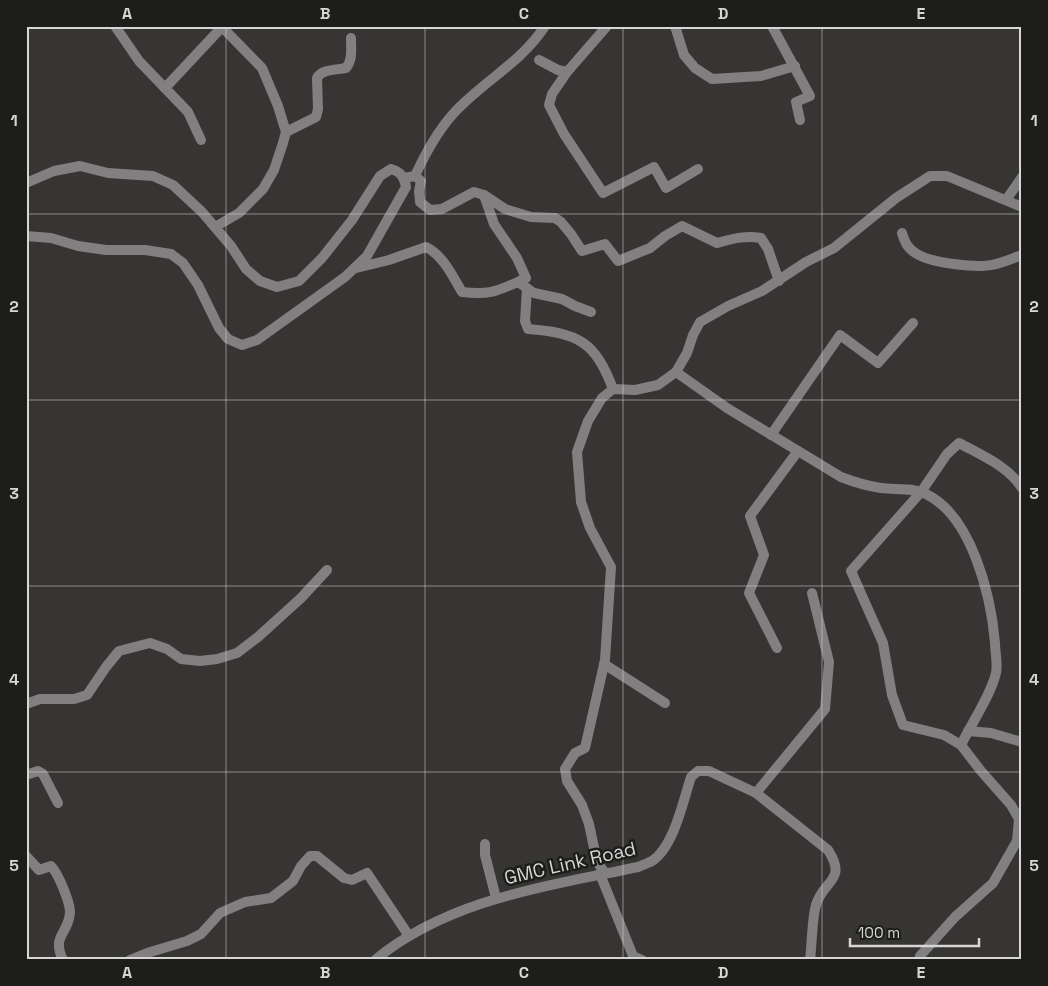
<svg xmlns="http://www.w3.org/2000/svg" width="1048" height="986" viewBox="0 0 1048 986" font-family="'Space Grotesk',sans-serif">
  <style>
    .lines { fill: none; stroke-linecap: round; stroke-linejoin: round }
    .minor { stroke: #817f7f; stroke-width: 10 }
    .grid { fill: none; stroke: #d7d6d5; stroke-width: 1; stroke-opacity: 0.55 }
    .labels { text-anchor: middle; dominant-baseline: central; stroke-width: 5; stroke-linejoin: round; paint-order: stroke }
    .street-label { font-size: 19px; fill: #d7d6d5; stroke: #1d1d1c }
    .neatline { fill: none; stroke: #d7d6d5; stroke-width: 2 }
    .grid-label { font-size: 16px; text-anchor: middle; font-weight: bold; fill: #d7d6d5 }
  </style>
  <rect width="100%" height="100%" fill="#363533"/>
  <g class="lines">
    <!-- minor -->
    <g class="minor">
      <polyline points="115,26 139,61 188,112 201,140"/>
      <polyline points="675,26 684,55 695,68 712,79 761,76 795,66"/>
      <polyline points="772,26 810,96 796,102 800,120"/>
      <polyline points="539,60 558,70 567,72 607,26"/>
      <polyline points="567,72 552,94 549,105 564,134 603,193 654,167 666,188 698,169"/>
      <polyline points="165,88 222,27 262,68 278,106 286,132 283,143 274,170 263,189 239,213 215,227"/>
      <path d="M286 132 316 117 318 109 317 78C322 69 336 70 346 68 353 60 351 48 351 38"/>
      <path d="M415 176C425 154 437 132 453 114 482 82 521 63 545 26"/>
      <path d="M404 178 415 176 421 181 419 191 420 202 430 210 442 209 474 192 484 195 505 209 531 217 555 218 561 222 571 234 582 251 605 244 618 261 650 248 665 236 682 226 717 243C732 239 745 235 761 238L768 249 779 281"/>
      <path d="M26 183 54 171 80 166 108 173 153 176 173 185 202 212 231 246 246 269 260 281 277 287 299 281 322 258 352 220 380 176 391 169C401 172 404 177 406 187L367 256 345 277 257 340 242 345 228 339 219 328 198 285 183 263 171 254 145 250H106L78 246 51 238 26 236"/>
      <polyline points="484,195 494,224 517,258 526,278 518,282"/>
      <polyline points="1006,200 1022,177"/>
      <path d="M902 233C905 243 908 249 917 254 932 263 979 269 996 264 1005 262 1013 258 1022 255"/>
      <path d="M356 268 389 260 426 247C443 255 453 277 462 292 488 295 495 292 518 282L534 293 562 299 575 306 591 312"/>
      <path d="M527 288 525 321 528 329C578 333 595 341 613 389"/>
      <path d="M676 372 727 408 841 477C854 482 867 486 881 488 895 490 912 487 926 494 972 516 991 596 995 643 995 652 998 664 996 673 991 695 971 724 961 745L981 771 1011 805 1019 819 1017 841 993 883 955 917 920 956 919 960"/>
      <polyline points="771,435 840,335 878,363 913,323"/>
      <polyline points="777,648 749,593 764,555 750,516 798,451"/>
      <polyline points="604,664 665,703"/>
      <polyline points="26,704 40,699 74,699 87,695 106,667 119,651 150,643 167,649 181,659 200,661 217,659 237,653 258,637 301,598 327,570"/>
      <polyline points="968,731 991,733 1022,742"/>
      <path d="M961 745 944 735 903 725 892 695 883 643 851 571 921 492 947 454 959 443C981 455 1008 466 1022 488"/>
      <polyline points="26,775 38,771 43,774 58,803"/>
      <polyline points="756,793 825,709 829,662 812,593"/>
      <polyline points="485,844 485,855 496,898"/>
      <path d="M26 856 39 870 51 866C58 873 70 902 70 912 69 934 51 935 63 960"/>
      <polyline points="605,873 597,862 589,824 582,805 567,781 565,769 575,753 585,748 605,660 611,567 590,528 581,502 577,452 588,421 602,398 613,389 635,390 658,385 676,372 687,353 693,335 700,322 728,306 762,291 806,262 834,248 896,198 930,176 947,176 1022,207"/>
      <polyline points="600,874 633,956 642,960"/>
      <polyline points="130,960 147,953 187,941 201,934 220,913 245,902 271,898 293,881 301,866 310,856 317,856 344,878 352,880 367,873 409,936"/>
      <path d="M375 960C449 899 548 886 638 867 643 865 648 863 652 861 674 847 683 801 691 777L698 771H709L756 793 828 850C848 881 823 880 816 905 812 918 812 944 810 960"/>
    </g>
  </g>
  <!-- grid -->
  <path class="grid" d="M226 26V960M425 26V960M623 26V960M822 26V960M26 214H1022M26 400H1022M26 586H1022M26 772H1022"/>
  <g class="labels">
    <!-- street labels -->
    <g class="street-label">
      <text transform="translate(570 863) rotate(-13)">GMC Link Road</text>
    </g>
  </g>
  <!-- border -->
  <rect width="1048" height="986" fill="none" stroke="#1d1d1c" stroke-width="55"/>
  <!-- scale -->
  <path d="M850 938v8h129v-8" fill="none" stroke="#d7d6d5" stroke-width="2.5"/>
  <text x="858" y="938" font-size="15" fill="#d7d6d5" stroke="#1d1d1c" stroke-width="4" paint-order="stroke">100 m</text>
  <rect x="28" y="28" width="992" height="930" class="neatline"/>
  <g class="grid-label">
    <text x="127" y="19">A</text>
    <text x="325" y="19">B</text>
    <text x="524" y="19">C</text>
    <text x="723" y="19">D</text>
    <text x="921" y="19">E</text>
    <text x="14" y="126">1</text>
    <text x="1034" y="126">1</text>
    <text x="14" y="312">2</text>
    <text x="1034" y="312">2</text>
    <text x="14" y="499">3</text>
    <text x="1034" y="499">3</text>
    <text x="14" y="685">4</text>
    <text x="1034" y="685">4</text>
    <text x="14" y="871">5</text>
    <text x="1034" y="871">5</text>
    <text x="127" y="978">A</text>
    <text x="325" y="978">B</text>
    <text x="524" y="978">C</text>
    <text x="723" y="978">D</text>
    <text x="921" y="978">E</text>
  </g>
</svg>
